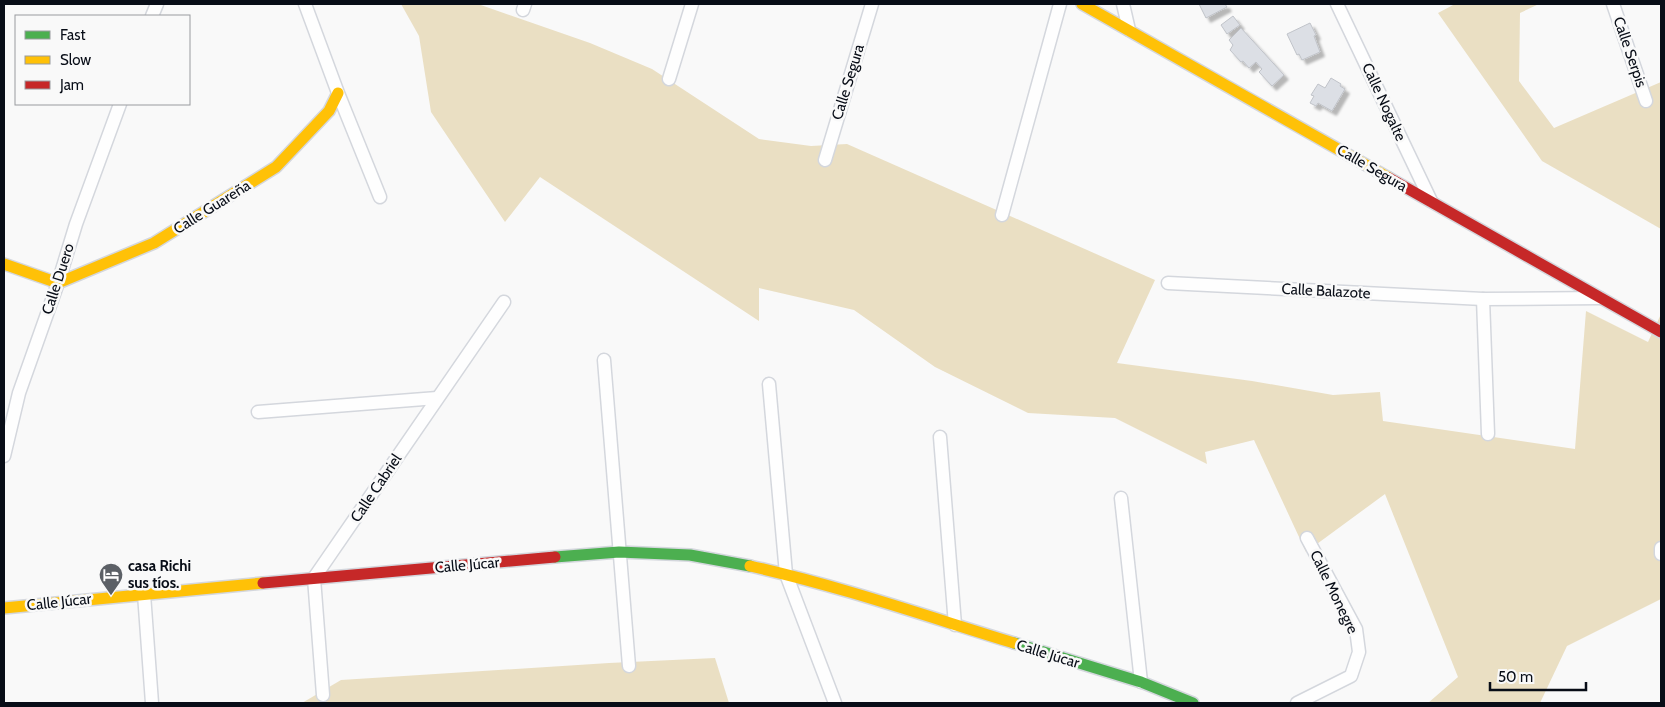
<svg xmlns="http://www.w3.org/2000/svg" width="1665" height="707" viewBox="0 0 1665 707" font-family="Cabin,sans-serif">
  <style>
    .green { fill: #eadfc3 }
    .building { fill: #dcdfe5; stroke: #c0c3c9; filter: url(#shadow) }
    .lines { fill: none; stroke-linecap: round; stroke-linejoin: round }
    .street-casing { stroke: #d4d7dd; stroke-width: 15 }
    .fast-casing { stroke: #d4d7dd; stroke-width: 14 }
    .slow-casing { stroke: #d4d7dd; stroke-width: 14 }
    .jam-casing { stroke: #d4d7dd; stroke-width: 14 }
    .street { stroke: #fefefe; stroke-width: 12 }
    .fast { stroke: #4caf50; stroke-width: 11 }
    .slow { stroke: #ffc107; stroke-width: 11 }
    .jam { stroke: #c62828; stroke-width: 11 }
    .labels { text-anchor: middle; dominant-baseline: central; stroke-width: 5; stroke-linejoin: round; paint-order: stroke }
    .street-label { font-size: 15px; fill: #080d17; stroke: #f9f9f9 }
    .poi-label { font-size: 15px; font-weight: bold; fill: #080d17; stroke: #f9f9f9; text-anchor: start }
  </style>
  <defs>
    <filter id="shadow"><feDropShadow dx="4.5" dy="4.5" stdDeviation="1" flood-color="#0004"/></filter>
  </defs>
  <rect width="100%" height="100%" fill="#f9f9f9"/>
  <!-- green -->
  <g class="green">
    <polygon points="401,4 478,4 590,43 652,69 759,139 811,146 847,144 1155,280 1117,363 1252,381 1333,395 1380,392 1383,421 1575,449 1586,311 1648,342 1661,314 1661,599 1567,646 1540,703 1428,703 1458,677 1385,494 1306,552 1254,440 1205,452 1207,464 1115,418 1028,413 935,367 854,310 759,288 759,321 540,177 505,222 431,112 419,36"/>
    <polygon points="1455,4 1539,4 1520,13 1519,81 1554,128 1661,82 1661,229 1542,161 1438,13"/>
    <polygon points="715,658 729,703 302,703 341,680 609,663"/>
  </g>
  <!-- building -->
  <g class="building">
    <polygon points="1199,4 1225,4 1227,7 1206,18"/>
    <polygon points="1233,16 1240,25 1227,34 1221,25"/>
    <polygon points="1310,23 1316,35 1314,36 1320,52 1302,60 1299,54 1297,55 1287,34"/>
    <polygon points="1241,28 1284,75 1272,86 1259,72 1262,69 1256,62 1249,68 1243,61 1241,62 1230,50 1233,45 1229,40"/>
    <polygon points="1331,78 1341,84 1340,86 1345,89 1332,111 1318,103 1316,106 1310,103 1314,96 1311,95 1318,84 1325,88"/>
  </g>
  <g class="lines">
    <defs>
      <g id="street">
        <polyline points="305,4 338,93 380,197"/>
        <polyline points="1123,4 1129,30"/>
        <polyline points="1337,4 1431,201"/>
        <polyline points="1613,4 1646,101"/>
        <polyline points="523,10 525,4"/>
        <polyline points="152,16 157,4"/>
        <polyline points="669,79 692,4"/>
        <polyline points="825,160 872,4"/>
        <polyline points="1002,215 1060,4"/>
        <polyline points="1168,283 1483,299 1600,298"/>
        <polyline points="1483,299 1488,434"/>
        <polyline points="604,360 629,666"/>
        <polyline points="769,384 786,574 835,703"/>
        <polyline points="258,412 437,398"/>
        <polyline points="940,437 955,625"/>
        <polyline points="4,456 19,393 58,283 76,224 120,104"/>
        <polyline points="1121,498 1141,682"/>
        <polyline points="1661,548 1661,554"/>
        <polyline points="144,594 152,703"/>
        <polyline points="323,695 314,578 504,302"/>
        <polyline points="1297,703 1351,676 1359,652 1356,629 1307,538"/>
      </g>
      <g id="fast">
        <polyline points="555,557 619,552 690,555 750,566"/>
        <polyline points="1014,643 1141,682 1193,703"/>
      </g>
      <g id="slow">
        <polyline points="1082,4 1389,178"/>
        <polyline points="4,264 58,283 154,243 276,167 329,111 338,93"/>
        <path d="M750 566C840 586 926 616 1014 643"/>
        <polyline points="4,608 263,583"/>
      </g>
      <g id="jam">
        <polyline points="1389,178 1661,332"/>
        <polyline points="263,583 555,557"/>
      </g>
    </defs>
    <!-- street casing -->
    <use href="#street" class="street-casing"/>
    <!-- fast casing -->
    <use href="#fast" class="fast-casing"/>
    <!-- slow casing -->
    <use href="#slow" class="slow-casing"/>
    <!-- jam casing -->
    <use href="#jam" class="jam-casing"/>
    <!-- street -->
    <use href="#street" class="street"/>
    <!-- fast -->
    <use href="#fast" class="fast"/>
    <!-- slow -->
    <use href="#slow" class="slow"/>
    <!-- jam -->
    <use href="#jam" class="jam"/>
  </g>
  <!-- icons -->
  <defs>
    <symbol id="hotel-pin" viewBox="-11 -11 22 30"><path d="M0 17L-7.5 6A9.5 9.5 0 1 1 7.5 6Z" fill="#5c6066" stroke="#f9f9f9"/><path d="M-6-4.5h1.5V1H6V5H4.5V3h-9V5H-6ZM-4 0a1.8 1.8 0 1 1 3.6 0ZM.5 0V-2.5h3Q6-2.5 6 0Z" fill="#fff"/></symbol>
  </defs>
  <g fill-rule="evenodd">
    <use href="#hotel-pin" x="97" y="561" width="28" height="38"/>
  </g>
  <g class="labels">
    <!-- street labels -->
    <g class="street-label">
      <text transform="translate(1630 52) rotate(71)">Calle Serpis</text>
      <text transform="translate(848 82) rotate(-73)">Calle Segura</text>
      <text transform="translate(1384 102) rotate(65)">Calle Nogalte</text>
      <text transform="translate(1372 168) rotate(30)">Calle Segura</text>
      <text transform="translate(212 207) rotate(-32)">Calle Guareña</text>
      <text transform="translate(58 279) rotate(-72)">Calle Duero</text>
      <text transform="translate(1326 291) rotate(3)">Calle Balazote</text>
      <text transform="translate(376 488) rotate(-56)">Calle Cabriel</text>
      <text transform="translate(467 565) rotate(-5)">Calle Júcar</text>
      <text transform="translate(1334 592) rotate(64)">Calle Monegre</text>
      <text transform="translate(59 602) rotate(-6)">Calle Júcar</text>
      <text transform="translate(1048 654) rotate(17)">Calle Júcar</text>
    </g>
    <!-- poi labels -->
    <g class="poi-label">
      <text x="128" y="566">casa Richi<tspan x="128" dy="17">sus tíos.</tspan></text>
    </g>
  </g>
  <!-- border -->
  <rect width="1665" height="707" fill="none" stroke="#080d17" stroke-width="10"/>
  <!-- legend -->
  <rect x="15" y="15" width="175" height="90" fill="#f9f9f9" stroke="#999b9f"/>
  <rect x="25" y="31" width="25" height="8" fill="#4caf50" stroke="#999b9f"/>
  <text x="60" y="40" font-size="15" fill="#080d17">Fast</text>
  <rect x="25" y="56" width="25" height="8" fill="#ffc107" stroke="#999b9f"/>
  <text x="60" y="65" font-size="15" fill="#080d17">Slow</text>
  <rect x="25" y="81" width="25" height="8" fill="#c62828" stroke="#999b9f"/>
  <text x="60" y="90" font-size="15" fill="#080d17">Jam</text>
  <!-- scale -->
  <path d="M1490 682v8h96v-8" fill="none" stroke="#080d17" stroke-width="2.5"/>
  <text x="1498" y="682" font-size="15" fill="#080d17" stroke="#f9f9f9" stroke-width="4" paint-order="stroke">50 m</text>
</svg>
